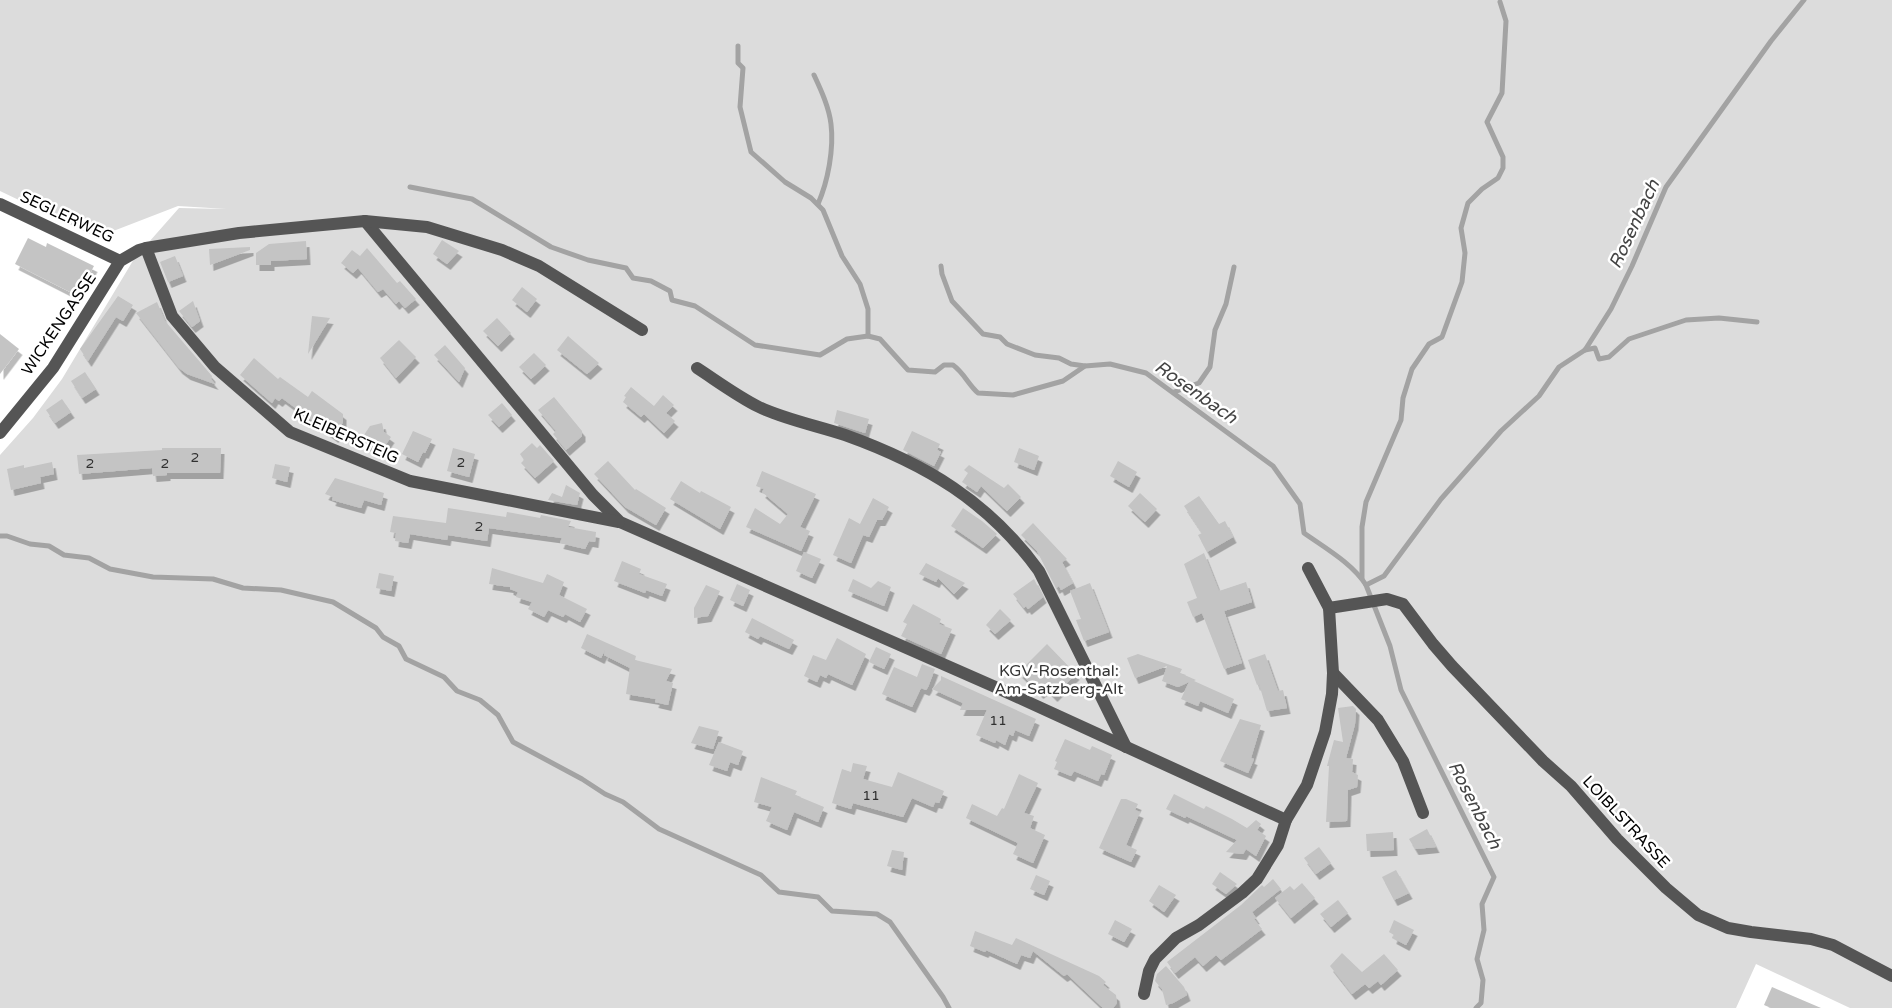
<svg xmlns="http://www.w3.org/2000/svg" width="1892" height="1008" viewBox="0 0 1892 1008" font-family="'Varela Round',sans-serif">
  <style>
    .green { fill: #dcdcdc }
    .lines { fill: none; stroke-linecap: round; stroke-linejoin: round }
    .stream { stroke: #a3a3a3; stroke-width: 5 }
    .building { fill: #c4c4c4; filter: url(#shadow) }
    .minor { stroke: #555; stroke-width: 12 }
    .labels { text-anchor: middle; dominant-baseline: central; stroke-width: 5; stroke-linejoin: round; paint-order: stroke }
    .number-label { font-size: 14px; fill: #313131 }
    .street-label { font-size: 16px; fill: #000; stroke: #fff }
    .park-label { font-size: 16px; fill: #333; stroke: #fff }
    .water-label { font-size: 18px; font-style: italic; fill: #444; stroke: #fff }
  </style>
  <defs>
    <filter id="shadow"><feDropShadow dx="3.5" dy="6" stdDeviation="0" flood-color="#0004"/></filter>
  </defs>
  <rect width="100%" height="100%" fill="#fff"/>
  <!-- green -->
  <polygon class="green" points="0,0 1892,0 1892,1008 1850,1008 1756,964 1736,1008 0,1008 0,455 33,418 62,379 134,259 179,208 227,209 178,206 103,235 90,234 0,191"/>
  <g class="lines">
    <!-- stream -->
    <g class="stream">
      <polyline points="738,46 738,63 743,68 740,107 751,152 785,182 811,198 823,210 842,256 860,284 868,309 868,336"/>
      <path d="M814 75C821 90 829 107 831 124 834 149 828 181 818 204"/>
      <path d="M410 187 472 199 551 247 588 260 626 268 633 278 651 281 670 291 672 300 695 306 755 345 820 355 847 339 868 336 880 339 908 370 935 372 944 365H953C964 373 968 384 978 393L1013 395 1063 381 1085 366 1110 364 1146 373 1273 466 1300 504 1304 533C1325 548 1352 563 1366 585L1390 646 1401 690 1494 877 1482 904 1484 930 1477 959 1483 980 1481 1003 1476 1008"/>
      <polyline points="941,266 942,274 952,301 983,334 1000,337 1007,344 1035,355 1059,358 1071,364 1085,366"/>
      <polyline points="1585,350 1595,348 1599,359 1609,357 1629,339 1686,320 1719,318 1757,322"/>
      <polyline points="1174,392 1199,383 1210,367 1215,330 1226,304 1234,267"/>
      <polyline points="0,536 7,536 30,544 49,546 64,555 89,558 110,569 153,577 213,579 243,588 281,590 333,602 376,628 383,637 399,646 406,659 444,677 457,691 480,700 498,715 513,742 582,779 605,794 623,802 659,829 761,875 779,892 818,897 832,911 877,914 890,922 943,997 949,1008"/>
      <polyline points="1362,578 1362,527 1366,502 1401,420 1403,398 1412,369 1429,344 1442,337 1462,282 1465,253 1461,228 1468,203 1482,189 1498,178 1503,168 1503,157 1487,122 1502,93 1506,21 1500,2"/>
      <polyline points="1366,585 1384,576 1441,499 1501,431 1539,396 1559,367 1585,350 1611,309 1632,266 1666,187 1771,41 1804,0"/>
    </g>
  </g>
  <!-- building -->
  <g class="building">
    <polygon points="28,238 46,247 47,243 94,266 78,296 15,264"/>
    <polygon points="442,240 459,251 447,264 433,254"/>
    <polygon points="306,241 307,259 271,261 271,265 256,265 256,253 269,244"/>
    <polygon points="250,247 250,250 210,265 209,249"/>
    <polygon points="367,248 397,283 400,281 416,299 405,308 399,301 396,304 383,289 378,292 358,268 353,273 341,263 352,250 360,256"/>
    <polygon points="175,256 183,276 168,282 160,262"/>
    <polygon points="522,287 537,299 527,312 512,300"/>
    <polygon points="118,296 133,305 123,321 116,317 88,361 80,349"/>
    <polygon points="193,301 200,321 192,327 179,311"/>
    <polygon points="157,302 165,321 212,376 211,379 215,384 187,374 179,368 136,313"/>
    <polygon points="312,316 330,318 308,354"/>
    <polygon points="497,318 511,333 498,346 483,331"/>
    <polygon points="0,334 19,349 0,374"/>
    <polygon points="568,336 599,363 587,374 557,350"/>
    <polygon points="399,340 416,357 396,378 380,358"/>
    <polygon points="445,345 465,368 459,382 434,355"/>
    <polygon points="534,353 546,365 531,379 519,367"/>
    <polygon points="254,358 278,379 280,377 308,397 312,391 343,414 343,422 335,437 282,398 279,401 275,398 272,403 240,375"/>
    <polygon points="85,372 96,389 82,398 71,381"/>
    <polygon points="631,387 654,406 663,395 674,405 666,413 675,421 664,433 644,414 641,417 623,402 626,397 624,396"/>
    <polygon points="554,397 582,431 582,436 566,450 553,434 556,431 538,410"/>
    <polygon points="62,399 71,412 55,423 46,410"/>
    <polygon points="502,403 512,415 499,427 488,415"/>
    <polygon points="837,410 869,419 865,433 834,423"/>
    <polygon points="382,423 384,432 391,437 382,450 375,446 373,449 360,441 370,426"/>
    <polygon points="413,431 432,439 425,453 423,452 418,462 402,454"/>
    <polygon points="912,431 940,444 937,450 941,452 934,466 903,450"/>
    <polygon points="532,443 537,448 540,445 554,461 535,478 521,463 524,460 520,454"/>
    <polygon points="162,448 221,448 220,473 167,473 167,475 153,476 152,468 79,474 77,455 162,450"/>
    <polygon points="453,448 475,454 469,477 447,471"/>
    <polygon points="1019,448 1039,456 1034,470 1014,462"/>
    <polygon points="608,461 635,490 636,489 666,508 656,525 625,507 594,474"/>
    <polygon points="1118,461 1137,472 1129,487 1110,476"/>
    <polygon points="52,462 54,474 40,477 41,483 11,490 7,469 24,465 24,468"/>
    <polygon points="275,464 290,467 287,482 272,478"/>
    <polygon points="969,465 1004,488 1008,484 1021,497 1007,511 981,486 977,492 962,482 968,473 964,470"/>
    <polygon points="762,471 816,494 800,527 810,531 801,551 746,527 755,508 780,524 788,514 762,492 764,489 756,486"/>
    <polygon points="335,478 384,493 381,505 364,500 361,508 332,500 333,497 325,494"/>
    <polygon points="681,481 700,493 701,491 731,507 720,529 670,499"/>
    <polygon points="566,485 580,493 577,505 548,500 552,493 562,497"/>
    <polygon points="1140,493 1157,509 1145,522 1128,506"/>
    <polygon points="1199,496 1219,524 1225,521 1233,537 1207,552 1198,535 1202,533 1184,506"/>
    <polygon points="873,498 889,507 882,520 877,520 869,537 863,535 851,563 833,555 849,518 860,524"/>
    <polygon points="448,508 506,517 507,512 540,518 541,515 571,521 568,527 596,532 595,542 589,541 585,549 560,543 562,538 489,528 487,541 448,535 447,540 410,534 408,543 395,541 396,533 390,532 393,516 446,523"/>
    <polygon points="963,508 982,521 997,534 983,548 951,526"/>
    <polygon points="1033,523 1067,559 1062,562 1073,583 1061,590 1059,586 1056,588 1037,551 1021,535"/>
    <polygon points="804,552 821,559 812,578 796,571"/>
    <polygon points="1204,553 1219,591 1246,582 1252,602 1224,611 1242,663 1224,669 1202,613 1193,617 1187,602 1197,598 1184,564"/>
    <polygon points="622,561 641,569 639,574 667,584 662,596 646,590 645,593 614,581"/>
    <polygon points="926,563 928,564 965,583 954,594 938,578 936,582 919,574"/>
    <polygon points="492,568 543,583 547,574 564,582 559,595 587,609 580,622 565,614 563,617 548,610 544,617 528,609 532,602 516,597 518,592 510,589 510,587 489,584"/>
    <polygon points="379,573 394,576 391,591 376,588"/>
    <polygon points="853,579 871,588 878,581 891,587 884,606 848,591"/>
    <polygon points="1034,579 1043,597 1028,609 1026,606 1024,608 1013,594"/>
    <polygon points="1090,583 1109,632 1084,641 1076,620 1081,619 1070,591"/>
    <polygon points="737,584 750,590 743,606 730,600"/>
    <polygon points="706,585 720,591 708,616 694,618 694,608"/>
    <polygon points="913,604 941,619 939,624 952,629 941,654 901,636 907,624 903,622"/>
    <polygon points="1000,609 1011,620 995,634 986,625"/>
    <polygon points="752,618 794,640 789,649 760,636 758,639 745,632"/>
    <polygon points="587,634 636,656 635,660 672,669 666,681 673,683 668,705 655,702 656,699 626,694 630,668 604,655 605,650 601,658 581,648"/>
    <polygon points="837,638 866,654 852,685 828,674 826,678 820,675 817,682 804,676 813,655 826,660"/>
    <polygon points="1047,644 1076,674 1054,696 1046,688 1040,693 1019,672"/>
    <polygon points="876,647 891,654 884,669 869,662"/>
    <polygon points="1138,654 1182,669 1180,673 1196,680 1194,681 1234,699 1228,713 1200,701 1198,706 1181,699 1189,682 1178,687 1162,681 1167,666 1135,678 1127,658"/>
    <polygon points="1265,654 1278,691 1283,690 1287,708 1267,711 1259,684 1257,685 1248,660"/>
    <polygon points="922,664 935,669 928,687 926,690 921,688 912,707 882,694 894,667 917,677"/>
    <polygon points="941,676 1036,719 1029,736 1015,730 1013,736 1009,734 1005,745 996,740 995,743 976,735 987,710 960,710 963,703 932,689 941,680"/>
    <polygon points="1353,706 1356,709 1355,724 1346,758 1353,759 1352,772 1358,775 1357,787 1348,790 1347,821 1326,822 1329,766 1327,766 1334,740 1343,742 1338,708"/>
    <polygon points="1240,719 1261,725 1251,758 1254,759 1248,773 1220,761"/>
    <polygon points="699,726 719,731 713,749 691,743"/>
    <polygon points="1065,739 1090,750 1092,746 1112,755 1104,775 1101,774 1098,781 1074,771 1071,776 1054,769 1057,762 1055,761"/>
    <polygon points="719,742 743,751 738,765 730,762 727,771 709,765"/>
    <polygon points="853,763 867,766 863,779 892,787 898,772 944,791 939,803 935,802 933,807 912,798 903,817 853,803 851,809 832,803 842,769 851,772"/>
    <polygon points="1019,774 1038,783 1024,813 1034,816 1030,828 1045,835 1033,863 1013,854 1018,843 966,818 972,804 997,816 1002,808 1004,809"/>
    <polygon points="761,777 797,791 795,795 824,807 818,822 794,812 787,830 766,821 772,807 754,802"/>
    <polygon points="1174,794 1204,809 1206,806 1232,819 1247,828 1256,820 1261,824 1257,830 1266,836 1256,856 1246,849 1243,854 1226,852 1237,840 1186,816 1185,818 1166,809"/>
    <polygon points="1121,799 1126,799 1138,804 1135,810 1140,812 1126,845 1137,850 1131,862 1099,848"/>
    <polygon points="1427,829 1436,847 1415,849 1409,839"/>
    <polygon points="1393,832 1394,850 1367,851 1366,834"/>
    <polygon points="1319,847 1331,863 1316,874 1304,858"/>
    <polygon points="892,850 904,852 902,870 887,866"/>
    <polygon points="1396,870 1409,893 1394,900 1382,877"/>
    <polygon points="1220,872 1237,884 1226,894 1212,884"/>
    <polygon points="1036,875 1050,881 1044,895 1030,889"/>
    <polygon points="1273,879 1281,889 1252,912 1256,918 1254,919 1262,929 1221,960 1216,955 1203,966 1195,957 1175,973 1167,962 1241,905 1262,885 1264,887"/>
    <polygon points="1302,883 1315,898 1291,918 1275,898 1290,886 1294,890"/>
    <polygon points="1159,885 1176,895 1164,912 1149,901"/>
    <polygon points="1338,900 1348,913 1331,927 1320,914"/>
    <polygon points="1115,920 1132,929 1124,942 1108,934"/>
    <polygon points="1394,920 1414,930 1406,945 1393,938 1394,935 1389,932"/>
    <polygon points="975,931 1012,945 1016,938 1099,976 1106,982 1103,985 1116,995 1117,1003 1113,1008 1103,1008 1067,974 1064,976 1033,951 1030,958 1021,955 1017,964 986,950 985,952 970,946"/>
    <polygon points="1342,953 1362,972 1384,954 1398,970 1381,985 1378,981 1369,988 1365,984 1352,994 1330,966"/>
    <polygon points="1166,966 1184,987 1187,995 1173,1003 1166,1005 1162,989 1155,981 1157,974"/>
    <polygon points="1772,987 1821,1008 1771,1008 1764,1005"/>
  </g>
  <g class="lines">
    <!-- minor -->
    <g class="minor">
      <polyline points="0,204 120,261"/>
      <polyline points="365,221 593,495 620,522 993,686 1286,820"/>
      <polyline points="146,248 172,316 215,367 290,432 410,481 619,522"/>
      <path d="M697 368C717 381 737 396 759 407 784 419 818 426 845 435 926 464 988 501 1039 571L1126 747"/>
      <polyline points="0,433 53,368 120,261 139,250 146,248 239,233 365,221 427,227 502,250 539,266 642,330"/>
      <polyline points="1329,608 1387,599 1403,604 1433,644 1452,666 1543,761 1571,786 1617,839 1666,888 1698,915 1728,928 1751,932 1811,939 1833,945 1892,976"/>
      <polyline points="1333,673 1378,720 1403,761 1423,813"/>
      <polyline points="1144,994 1149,971 1155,959 1176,938 1199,925 1242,893 1257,879 1278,845 1286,820 1307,785 1325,732 1332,694 1333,673 1329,608 1308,568"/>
    </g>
  </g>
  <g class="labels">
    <!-- number labels -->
    <g class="number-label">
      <text x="195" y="457">2</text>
      <text x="461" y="462">2</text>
      <text x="90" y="463">2</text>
      <text x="165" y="463">2</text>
      <text x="479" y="526">2</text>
      <text x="998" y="720">11</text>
      <text x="871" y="795">11</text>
    </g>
    <!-- street labels -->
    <g class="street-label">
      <text transform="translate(67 217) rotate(25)">SEGLERWEG</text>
      <text transform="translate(59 324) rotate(-56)">WICKENGASSE</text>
      <text transform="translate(346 436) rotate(24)">KLEIBERSTEIG</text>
      <text transform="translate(1626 822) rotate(47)">LOIBLSTRASSE</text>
    </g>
    <!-- park labels -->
    <g class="park-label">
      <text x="1059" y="671">KGV-Rosenthal:<tspan x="1059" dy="18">Am-Satzberg-Alt</tspan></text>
    </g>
    <!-- water labels -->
    <g class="water-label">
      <text transform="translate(1634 224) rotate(-65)">Rosenbach</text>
      <text transform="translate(1196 392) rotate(35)">Rosenbach</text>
      <text transform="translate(1475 805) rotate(63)">Rosenbach</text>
    </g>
  </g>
</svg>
